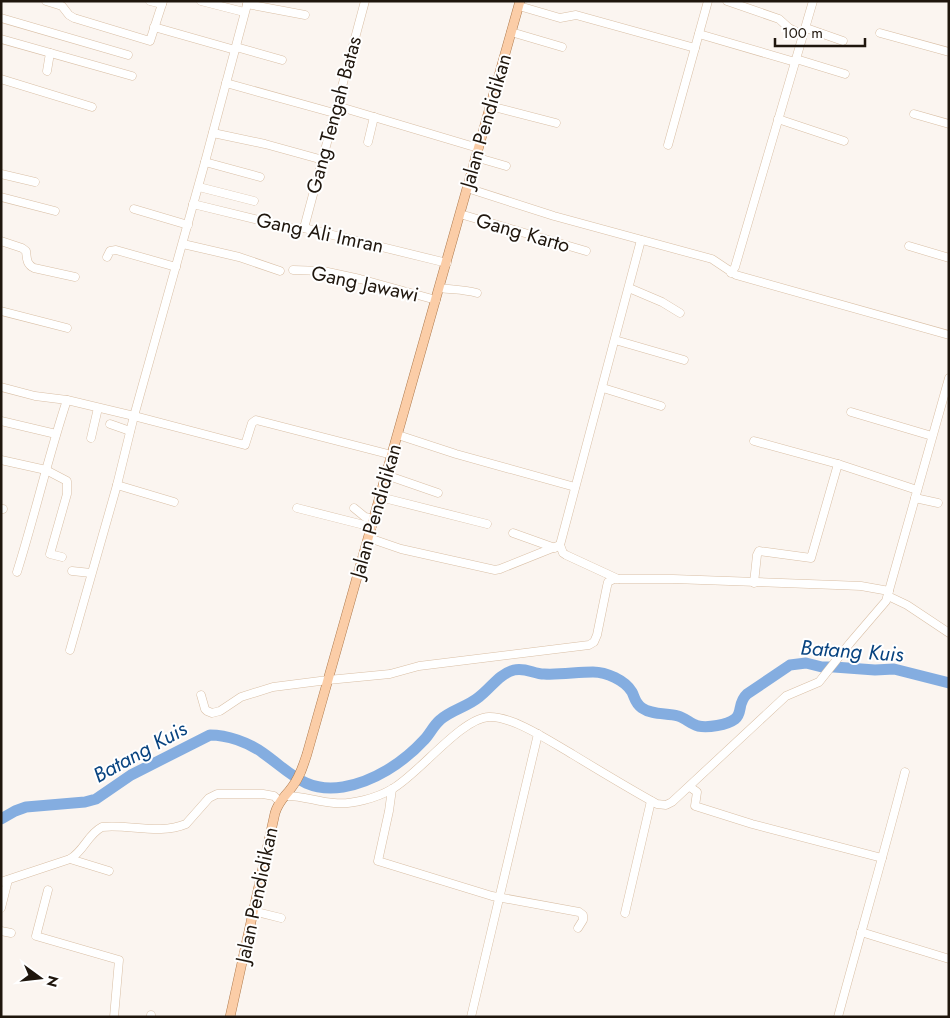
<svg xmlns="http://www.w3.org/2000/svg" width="950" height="1018" viewBox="0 0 950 1018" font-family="Jost,sans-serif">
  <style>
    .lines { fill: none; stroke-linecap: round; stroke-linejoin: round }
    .river { stroke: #84ade0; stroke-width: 11 }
    .minor-casing { stroke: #d9bfa5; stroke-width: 9 }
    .major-casing { stroke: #ac784b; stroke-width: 10 }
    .minor { stroke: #fff; stroke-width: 8 }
    .major { stroke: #fbcda7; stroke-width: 9 }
    .labels { text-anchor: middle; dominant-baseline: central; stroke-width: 4; stroke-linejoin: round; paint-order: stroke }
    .street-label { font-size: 20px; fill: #1f160d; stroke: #fff }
    .water-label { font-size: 21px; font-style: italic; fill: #094480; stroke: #fff }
  </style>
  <rect width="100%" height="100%" fill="#fbf5f0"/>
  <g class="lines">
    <!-- river -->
    <path class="river" d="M1 819 15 811 26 807 85 802 96 799 131 775 210 735C227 735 248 742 263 753 290 772 305 793 343 787 373 782 403 763 424 740 430 734 433 726 440 720 451 710 467 707 479 697 491 688 499 674 514 670 525 667 534 674 544 674 560 675 577 672 593 672 606 672 625 680 632 692 635 698 635 703 642 708 652 715 666 713 678 716 685 718 691 724 698 726 708 728 727 725 735 719 743 713 737 703 747 694L790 665 806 663 822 667H834L875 670 894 669 949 683"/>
    <defs>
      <g id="minor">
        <polyline points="46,1 62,6 69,15 74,18 150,41 163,1"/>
        <polyline points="150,1 162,4"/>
        <polyline points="201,1 244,12"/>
        <polyline points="727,1 779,19 789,28 803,35"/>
        <polyline points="247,4 305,15"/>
        <polyline points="519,6 560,18 576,15 695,48"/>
        <polyline points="1,18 128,55"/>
        <polyline points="154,27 235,50"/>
        <polyline points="806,28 843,41"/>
        <polyline points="511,32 562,47"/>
        <polyline points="880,33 949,52"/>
        <polyline points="699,34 795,62"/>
        <polyline points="1,39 132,76"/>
        <polyline points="236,47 282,60"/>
        <polyline points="796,59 845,74"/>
        <polyline points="47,71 50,53"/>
        <polyline points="1,79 92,107"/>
        <polyline points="226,83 334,113"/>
        <polyline points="337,106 478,148"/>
        <polyline points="490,106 556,123"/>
        <polyline points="914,114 949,124"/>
        <polyline points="778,119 844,141"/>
        <polyline points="213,133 265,144 323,160"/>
        <polyline points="368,142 374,117"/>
        <polyline points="668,145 708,1"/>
        <polyline points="475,157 506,166"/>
        <polyline points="205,162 260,177"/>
        <polyline points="1,174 35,182"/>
        <polyline points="199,187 254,201"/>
        <polyline points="467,188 554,216 712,259 736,275 949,335"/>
        <polyline points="1,197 55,211"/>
        <polyline points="193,204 295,229 304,228 447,263"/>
        <polyline points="134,209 188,225"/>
        <polyline points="460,214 586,251"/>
        <polyline points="304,228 365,1"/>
        <path d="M1 241 22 248 26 251C27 258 26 264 34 268L75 277"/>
        <polyline points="183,244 239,257 280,271"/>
        <polyline points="909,246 949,258"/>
        <polyline points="107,257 110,251 116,250 176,267"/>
        <polyline points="293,270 323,271 360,279 436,300"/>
        <polyline points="731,273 735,267 813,1"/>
        <path d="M440 288C454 290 462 289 477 293"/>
        <polyline points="629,288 662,302 680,313"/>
        <polyline points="1,311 67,328"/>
        <polyline points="615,340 684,360"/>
        <polyline points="1,387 35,396 67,400 134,416 245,445 252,423 256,420 392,455"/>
        <polyline points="603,388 661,406"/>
        <polyline points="851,412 932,436"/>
        <polyline points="1,421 56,434"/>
        <polyline points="110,424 130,431"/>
        <polyline points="398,435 456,454 575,487"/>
        <polyline points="91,438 98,408"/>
        <polyline points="754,441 838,464 917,490"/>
        <polyline points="1,460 46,470 67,481 67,494 50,554 62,557"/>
        <polyline points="386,475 438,493"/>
        <polyline points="117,485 174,502"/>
        <polyline points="380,497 487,524"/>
        <polyline points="915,498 938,503"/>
        <polyline points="297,508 372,527"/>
        <polyline points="354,508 365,517 374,519"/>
        <polyline points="1,509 3,509"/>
        <polyline points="513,533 555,548"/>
        <polyline points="369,538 401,549 495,570 500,569 560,545"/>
        <polyline points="72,571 91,573"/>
        <path d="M17 572C35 515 48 457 67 400"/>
        <polyline points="618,579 566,555 563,553 560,545 641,240"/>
        <polyline points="754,583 757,555 759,551 811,558 838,464"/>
        <polyline points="888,596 907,605 949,633"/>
        <polyline points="70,650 117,485 134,416 205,162 248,1"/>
        <polyline points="201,695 205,709 207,711 212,713 220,711 241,697 273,687 328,680 390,674 419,666 589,645 594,642 597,635 607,586 608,582 614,579 673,579 836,585 861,586 889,591"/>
        <polyline points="690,787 697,792 695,806 752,824 882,858"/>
        <polyline points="392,789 389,811 378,861 492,896 579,912 583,915 583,920 578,928"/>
        <path d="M285 796C301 795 317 802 334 803 351 805 377 798 392 789 419 774 461 718 489 717 513 716 551 742 572 754 600 771 628 788 657 804L666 805 672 802 786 696 819 682 850 643 886 601 949 378"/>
        <polyline points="70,859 109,871"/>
        <path d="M1 882 70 859C85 850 87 835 102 827 129 824 160 835 186 824L209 798 217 794H263L274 796 279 801"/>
        <polyline points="48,890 36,936 119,960 114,1017"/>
        <polyline points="1,908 8,880"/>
        <polyline points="253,911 281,918"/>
        <polyline points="625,913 651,801"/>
        <polyline points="1,931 11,933"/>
        <polyline points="861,932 949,959"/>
        <polyline points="151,1017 151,1015"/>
        <polyline points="471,1017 538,734"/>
        <path d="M838 1017C860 935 884 854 905 772"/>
      </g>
      <path id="major" d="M230 1017 275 813C279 800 285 797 292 787 300 777 303 766 307 754L520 1"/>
    </defs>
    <!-- minor casing -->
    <use href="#minor" class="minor-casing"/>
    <!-- major casing -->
    <use href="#major" class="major-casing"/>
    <!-- minor -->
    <use href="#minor" class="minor"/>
    <!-- major -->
    <use href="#major" class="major"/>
  </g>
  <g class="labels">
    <!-- street labels -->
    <g class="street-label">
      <text transform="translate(334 115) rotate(-75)">Gang Tengah Batas</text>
      <text transform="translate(486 121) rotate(-74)">Jalan Pendidikan</text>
      <text transform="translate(320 233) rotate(12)">Gang Ali Imran</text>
      <text transform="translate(523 233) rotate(16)">Gang Karto</text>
      <text transform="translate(365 284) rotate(12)">Gang Jawawi</text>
      <text transform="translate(376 511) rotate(-74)">Jalan Pendidikan</text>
      <text transform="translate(257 895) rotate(-78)">Jalan Pendidikan</text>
    </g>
    <!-- water labels -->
    <g class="water-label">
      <text transform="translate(852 651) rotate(4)">Batang Kuis</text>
      <text transform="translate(140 752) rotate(-29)">Batang Kuis</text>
    </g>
  </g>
  <!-- border -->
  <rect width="950" height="1018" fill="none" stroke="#1f160d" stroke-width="5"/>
  <!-- north arrow -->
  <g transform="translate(40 978) rotate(105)" stroke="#ffffff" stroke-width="4" paint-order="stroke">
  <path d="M0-4L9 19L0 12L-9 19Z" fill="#1f160d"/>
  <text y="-8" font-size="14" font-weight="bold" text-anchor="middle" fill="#1f160d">N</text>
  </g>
  <!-- scale -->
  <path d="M775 38v8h90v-8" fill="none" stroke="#1f160d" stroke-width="2.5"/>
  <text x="782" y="38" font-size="15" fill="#1f160d" stroke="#ffffff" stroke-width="4" paint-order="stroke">100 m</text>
</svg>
